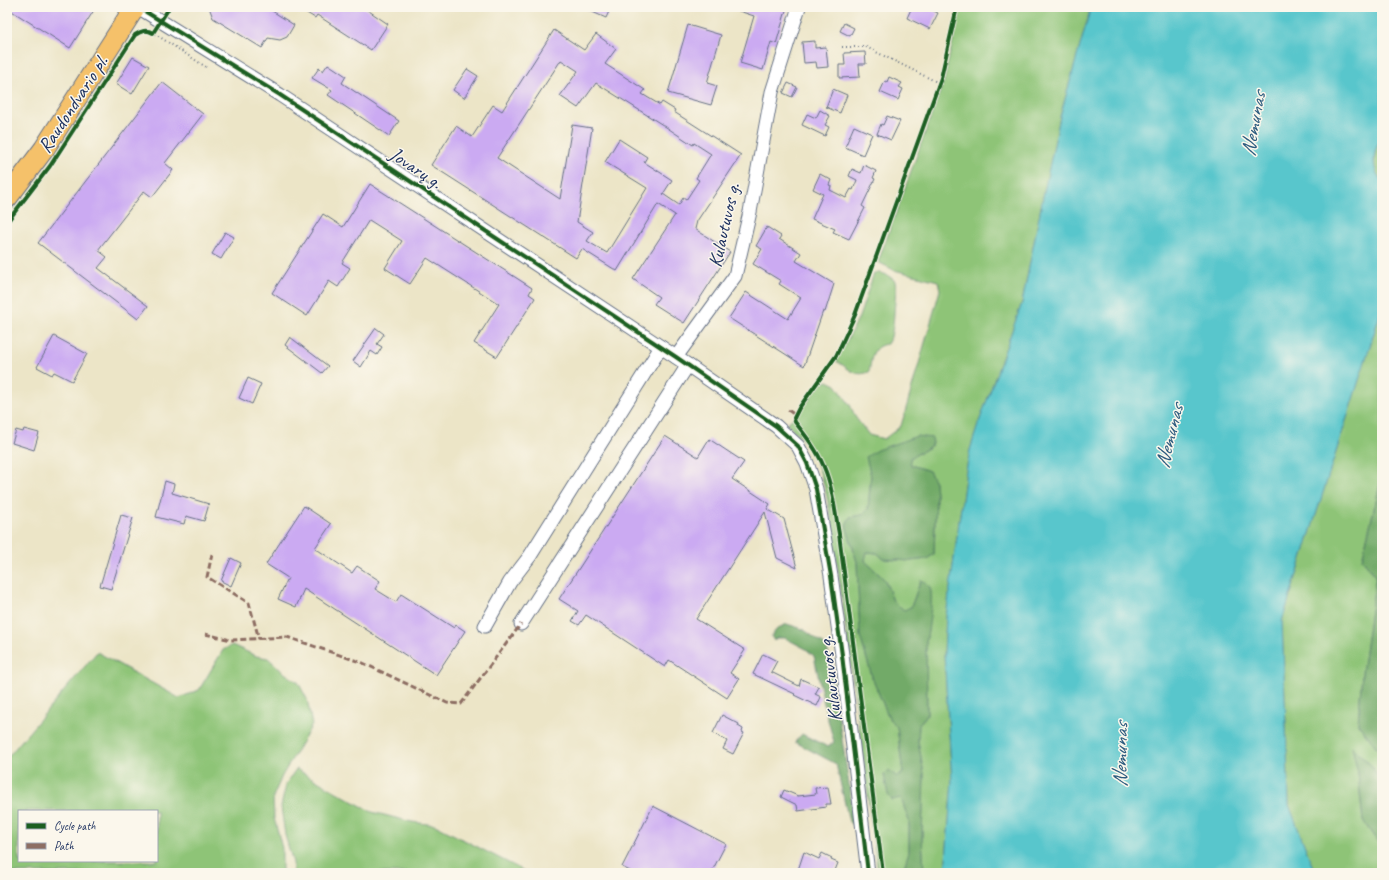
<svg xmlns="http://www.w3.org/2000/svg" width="1389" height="880" viewBox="0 0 1389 880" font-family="Caveat,sans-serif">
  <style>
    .green { fill: #8ec477; stroke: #547a6a; fill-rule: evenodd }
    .forest { fill: #72aa68; stroke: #466c63 }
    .water { fill: #58c6cc; stroke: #3a7a95 }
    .building { fill: #cbaaf2; fill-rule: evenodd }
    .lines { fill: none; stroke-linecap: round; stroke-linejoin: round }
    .street-casing { stroke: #646f83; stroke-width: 15 }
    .primary-casing { stroke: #646f83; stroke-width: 22 }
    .path { stroke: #646f83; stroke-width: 2; stroke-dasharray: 1 3; stroke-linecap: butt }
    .street { stroke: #fff; stroke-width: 13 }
    .primary { stroke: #f5c16b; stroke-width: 20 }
    .quiet { stroke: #8d6e63; stroke-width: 3; stroke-dasharray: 6 3; stroke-linecap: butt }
    .cycleway-casing { stroke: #fbf7ec; stroke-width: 6 }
    .cycleway { stroke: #1b5e20; stroke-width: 4 }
    .labels { text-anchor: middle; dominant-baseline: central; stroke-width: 3; stroke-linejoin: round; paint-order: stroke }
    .street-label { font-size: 20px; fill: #1b2f5e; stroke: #fbf7ec }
    .water-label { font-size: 21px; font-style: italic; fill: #2d5c7f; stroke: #fbf7ec }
  </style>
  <rect width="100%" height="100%" fill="#fbf7ec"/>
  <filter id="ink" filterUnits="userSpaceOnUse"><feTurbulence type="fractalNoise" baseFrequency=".025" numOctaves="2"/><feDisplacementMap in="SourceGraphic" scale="8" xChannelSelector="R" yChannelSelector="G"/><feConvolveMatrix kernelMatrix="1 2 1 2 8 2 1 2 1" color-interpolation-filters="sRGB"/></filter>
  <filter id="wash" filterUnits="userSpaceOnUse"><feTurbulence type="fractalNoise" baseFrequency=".012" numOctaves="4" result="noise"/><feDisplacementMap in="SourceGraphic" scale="16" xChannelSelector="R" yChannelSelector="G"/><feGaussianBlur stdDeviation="0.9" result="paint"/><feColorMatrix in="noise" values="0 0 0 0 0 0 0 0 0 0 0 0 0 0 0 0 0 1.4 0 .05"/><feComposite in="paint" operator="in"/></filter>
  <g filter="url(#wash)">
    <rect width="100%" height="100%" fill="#ece5c7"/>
    <!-- green -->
    <g class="green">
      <path d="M961 7H1091L1060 117 1044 192 1022 303 978 425 970 450 966 471 946 617 944 653 952 781 945 873H924L922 837 924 774 918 741 919 724 927 715 926 642 928 630 921 580 911 607 904 611 893 601 885 580 865 561 866 552 877 553 884 559 910 561 927 559 934 554 936 495 935 482 929 471 911 465 910 458 925 450 933 444 932 438 871 476 868 509 862 515 850 517 846 525 857 562 860 636 873 680 890 720 897 727 903 773 897 777 901 798 909 821V852L902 873H878C865 777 854 681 840 585 834 548 831 498 817 463 810 445 800 436 786 424L798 414 821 383 828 381 836 385 850 405 856 418 869 435 884 439 901 426 940 290 938 281 894 270 878 262 943 83Z"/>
      <path d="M1382 137V181C1370 168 1373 150 1382 137Z"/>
      <path d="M874 273C883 272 888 275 895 281L896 289 893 326 891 337 887 344C871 346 872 358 869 372 854 378 848 367 836 361L859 317Z"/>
      <polygon points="1382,308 1382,476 1362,559 1376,576 1362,673 1358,724 1382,754 1382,784 1372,766 1353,748 1358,773 1363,821 1382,848 1382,873 1315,873 1289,805 1282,621"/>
      <path d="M232 645 256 656 268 658 283 672 298 682 307 699 312 725 282 776 273 797 274 818 282 848V873H7V758L97 652 179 698 199 690 223 650ZM19 811H157V861H19Z"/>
      <polygon points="296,769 372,812 412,822 435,825 528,873 293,873 293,863 285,835 281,807 286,784"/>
    </g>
    <!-- forest -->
    <g class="forest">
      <path d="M917 436 932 438 933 444 925 450 910 458 911 465 929 471 935 482 936 495 934 554 927 559 911 561 884 559 877 553 867 552 865 561 885 580 893 601 904 610 911 607 921 580C925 582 928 584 930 588 934 595 928 633 926 642L927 715 919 724 918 741 924 774 922 837 924 873H902L909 852V821L901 798 892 800 888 795 884 775 889 770 897 777 903 773 897 727 890 720 873 680 860 636 857 562 846 525 850 517 862 515 868 509 871 476 866 457 877 450Z"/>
      <polygon points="1382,476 1382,754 1358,724 1362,673 1376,576 1362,559"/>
      <polygon points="787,624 803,629 826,646 829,655 855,823 851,824 849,822 836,764 795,742 802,734 828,747 834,742 825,709 814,656 806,649 785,638 776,638 774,641 771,636 778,628"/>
      <polygon points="1352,747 1372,766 1382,784 1382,848 1363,821 1358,773"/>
    </g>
    <!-- water -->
    <path class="water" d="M1091 7H1382V137C1373 150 1370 168 1382 181V308L1282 621 1289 805 1315 873H945L952 781 944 653 946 617 966 471 970 450 978 425 1022 303 1044 192 1060 117Z"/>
    <g id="blocks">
      <!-- building -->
      <g class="building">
        <polygon points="7,7 96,7 70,48 7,8"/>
        <polygon points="209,7 266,7 294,25 287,37 280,40 268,38 262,48 213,18"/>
        <polygon points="297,7 363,7 388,24 371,50 317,15 315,18"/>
        <polygon points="581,7 611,7 606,18"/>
        <polygon points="733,7 787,7 776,44 771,42 763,70 740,63 754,16 733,9"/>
        <polygon points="912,7 925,7 938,13 930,29 907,18"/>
        <polygon points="844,23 854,28 850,36 840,31"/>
        <polygon points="688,25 721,35 707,83 717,86 711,105 668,93"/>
        <path d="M554 30 584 50 596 34 616 49 605 64 645 90 642 94 660 105 662 102 675 110 674 112 741 155 697 221 695 229 730 252 684 323 654 304 659 297 633 279 675 215 658 204 617 271 582 249 576 258 431 165 456 126 472 137 493 105 502 111ZM561 60 578 71 560 96 578 108 596 83 666 127 693 145 694 143 711 154 696 178 699 180 686 200 683 198 679 205 663 194 672 180 644 162 647 157 619 139 605 162 647 188 607 253 587 241 593 232 577 222 592 128 572 125 560 199 497 158Z"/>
        <polygon points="815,41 815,48 826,47 828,67 817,68 816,62 804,63 802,42"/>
        <polygon points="865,52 866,64 859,64 860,77 839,78 839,65 845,65 844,53"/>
        <polygon points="133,57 149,66 132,94 116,84"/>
        <polygon points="328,64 346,76 342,83 399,121 389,136 328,95 332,90 312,78 319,68 323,71"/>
        <polygon points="467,69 478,76 464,98 453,90"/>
        <polygon points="889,77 902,83 899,87 903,89 898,100 880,92 885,81 887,82"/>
        <polygon points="162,82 203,114 165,163 173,170 152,197 144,191 98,250 107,257 98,268 148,306 138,319 38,243"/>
        <polygon points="788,83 797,87 792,97 783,93"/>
        <polygon points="833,89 847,95 840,113 826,107"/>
        <polygon points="820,110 830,116 825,125 829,127 825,136 802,125 807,114 816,118"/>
        <polygon points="887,116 900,121 891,140 877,134 881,124 883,125"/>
        <polygon points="854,126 872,134 863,155 845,147"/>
        <polygon points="864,165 876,171 873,178 875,179 862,206 865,208 849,239 833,232 835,229 812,219 823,194 813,189 820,174 831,180 829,185 831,186 830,190 846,198 851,189 853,190 857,180 849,176 852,169 861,173"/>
        <polygon points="370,184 532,288 529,294 535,298 497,357 474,343 499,304 427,258 410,284 385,268 402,241 369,220 342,263 350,268 338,287 329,281 307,316 272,293 323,214 343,227"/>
        <polygon points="767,227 781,236 779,239 801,253 796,261 834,284 825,312 823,311 804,366 729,318 746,292 788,319 801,298 779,284 781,281 753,264 762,249 756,246"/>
        <polygon points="225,232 234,237 221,259 212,254"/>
        <polygon points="376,328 384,334 377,344 382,347 377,355 371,351 361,367 353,361"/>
        <polygon points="54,336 87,354 72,381 54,372 52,375 37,367"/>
        <polygon points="290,337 328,366 322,373 285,345"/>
        <polygon points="248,378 261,384 252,404 239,398"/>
        <polygon points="24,429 39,433 34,450 12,443 16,430 23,432"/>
        <polygon points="665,436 698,457 709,439 744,462 732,479 770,504 767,509 784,519 797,568 777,558 765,512 696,619 745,650 730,673 739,679 727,698 669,660 665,667 586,615 579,625 572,621 578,611 559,599"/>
        <polygon points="165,481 174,484 172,493 209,504 204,521 186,516 184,524 156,517"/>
        <polygon points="304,506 331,524 315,548 352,573 357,566 380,581 375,589 396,602 401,594 454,628 456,625 465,631 436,675 304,589 296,607 278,599 288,578 266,564"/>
        <polygon points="121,515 133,518 111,589 100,586"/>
        <polygon points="231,558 241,563 231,586 221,581"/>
        <polygon points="763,654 777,661 771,672 799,686 801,679 819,687 815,694 821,697 817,706 794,695 795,694 753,674"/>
        <polygon points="722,715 739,724 738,726 743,729 742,732 744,733 733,754 723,749 727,741 713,733"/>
        <polygon points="828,787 831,804 826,804 826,807 798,811 797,805 781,797 784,790 798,796 816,794 815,788"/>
        <polygon points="653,806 726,844 711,873 634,873 622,867"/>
        <polygon points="804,852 819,859 822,853 832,858 831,860 838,863 834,873 797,873"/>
      </g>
    </g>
  </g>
  <g filter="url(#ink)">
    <use href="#blocks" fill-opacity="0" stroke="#646f83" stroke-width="1"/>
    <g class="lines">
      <defs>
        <g id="street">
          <polyline points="138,7 280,95 676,357 776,426 798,446 807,463 816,489 831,576 842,655 868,873"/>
          <polyline points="676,357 735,276 750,212 772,92 799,7"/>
          <polyline points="521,624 688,365"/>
          <polyline points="485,626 510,582 530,556 661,347"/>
        </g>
        <polyline id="primary" points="7,198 44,149 135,7"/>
      </defs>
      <!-- street casing -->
      <use href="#street" class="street-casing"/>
      <!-- primary casing -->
      <use href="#primary" class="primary-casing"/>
      <!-- path -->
      <g class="path">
        <polyline points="167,11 168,7"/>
        <polyline points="137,34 141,31 149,30 206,67"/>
        <polyline points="842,47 866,47 939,83"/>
        <polyline points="7,222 15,212"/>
      </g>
      <!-- street -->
      <use href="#street" class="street"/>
      <!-- primary -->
      <use href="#primary" class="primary"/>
      <!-- quiet -->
      <g class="quiet">
        <polyline points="788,410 795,415"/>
        <polyline points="212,554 207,577 249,603 259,639"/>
        <polyline points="205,634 231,640 287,637 363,663 447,703 461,704 521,624"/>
      </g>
      <defs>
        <g id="cycleway">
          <polyline points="138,7 280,95 676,357 776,426 798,446 807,463 816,489 831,576 842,655 868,873"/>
          <path d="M7 222 50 166 135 35C141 31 146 29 153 33L169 8 168 7"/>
          <path d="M883 873 839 534C835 512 833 488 824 467 817 450 806 436 795 422L794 418 799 408 836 356 855 315 941 78 957 7"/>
        </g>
      </defs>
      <!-- cycleway casing -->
      <use href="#cycleway" class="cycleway-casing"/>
      <!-- cycleway -->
      <use href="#cycleway" class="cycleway"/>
    </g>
  </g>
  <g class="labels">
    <!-- street labels -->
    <g class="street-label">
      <text transform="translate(73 104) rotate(-57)">Raudondvario pl.</text>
      <text transform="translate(416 168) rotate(34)">Jovarų g.</text>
      <text transform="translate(724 225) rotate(-77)">Kulautuvos g.</text>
      <text transform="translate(830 679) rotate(-97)">Kulautuvos g.</text>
    </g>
    <!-- water labels -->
    <g class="water-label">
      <text transform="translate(1253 124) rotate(-80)">Nemunas</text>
      <text transform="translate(1169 436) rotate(-76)">Nemunas</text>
      <text transform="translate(1120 755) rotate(-89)">Nemunas</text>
    </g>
  </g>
  <!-- margin -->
  <rect width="1389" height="880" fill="none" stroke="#fbf7ec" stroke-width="24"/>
  <!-- legend -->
  <rect x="18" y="810" width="140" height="52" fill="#fbf7ec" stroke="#a1a7b3"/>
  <rect x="26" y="823" width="20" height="6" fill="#1b5e20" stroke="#a1a7b3"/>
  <text x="54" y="830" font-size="12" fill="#1b2f5e">Cycle path</text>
  <rect x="26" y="843" width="20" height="6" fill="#8d6e63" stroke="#a1a7b3"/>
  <text x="54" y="850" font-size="12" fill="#1b2f5e">Path</text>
</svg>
